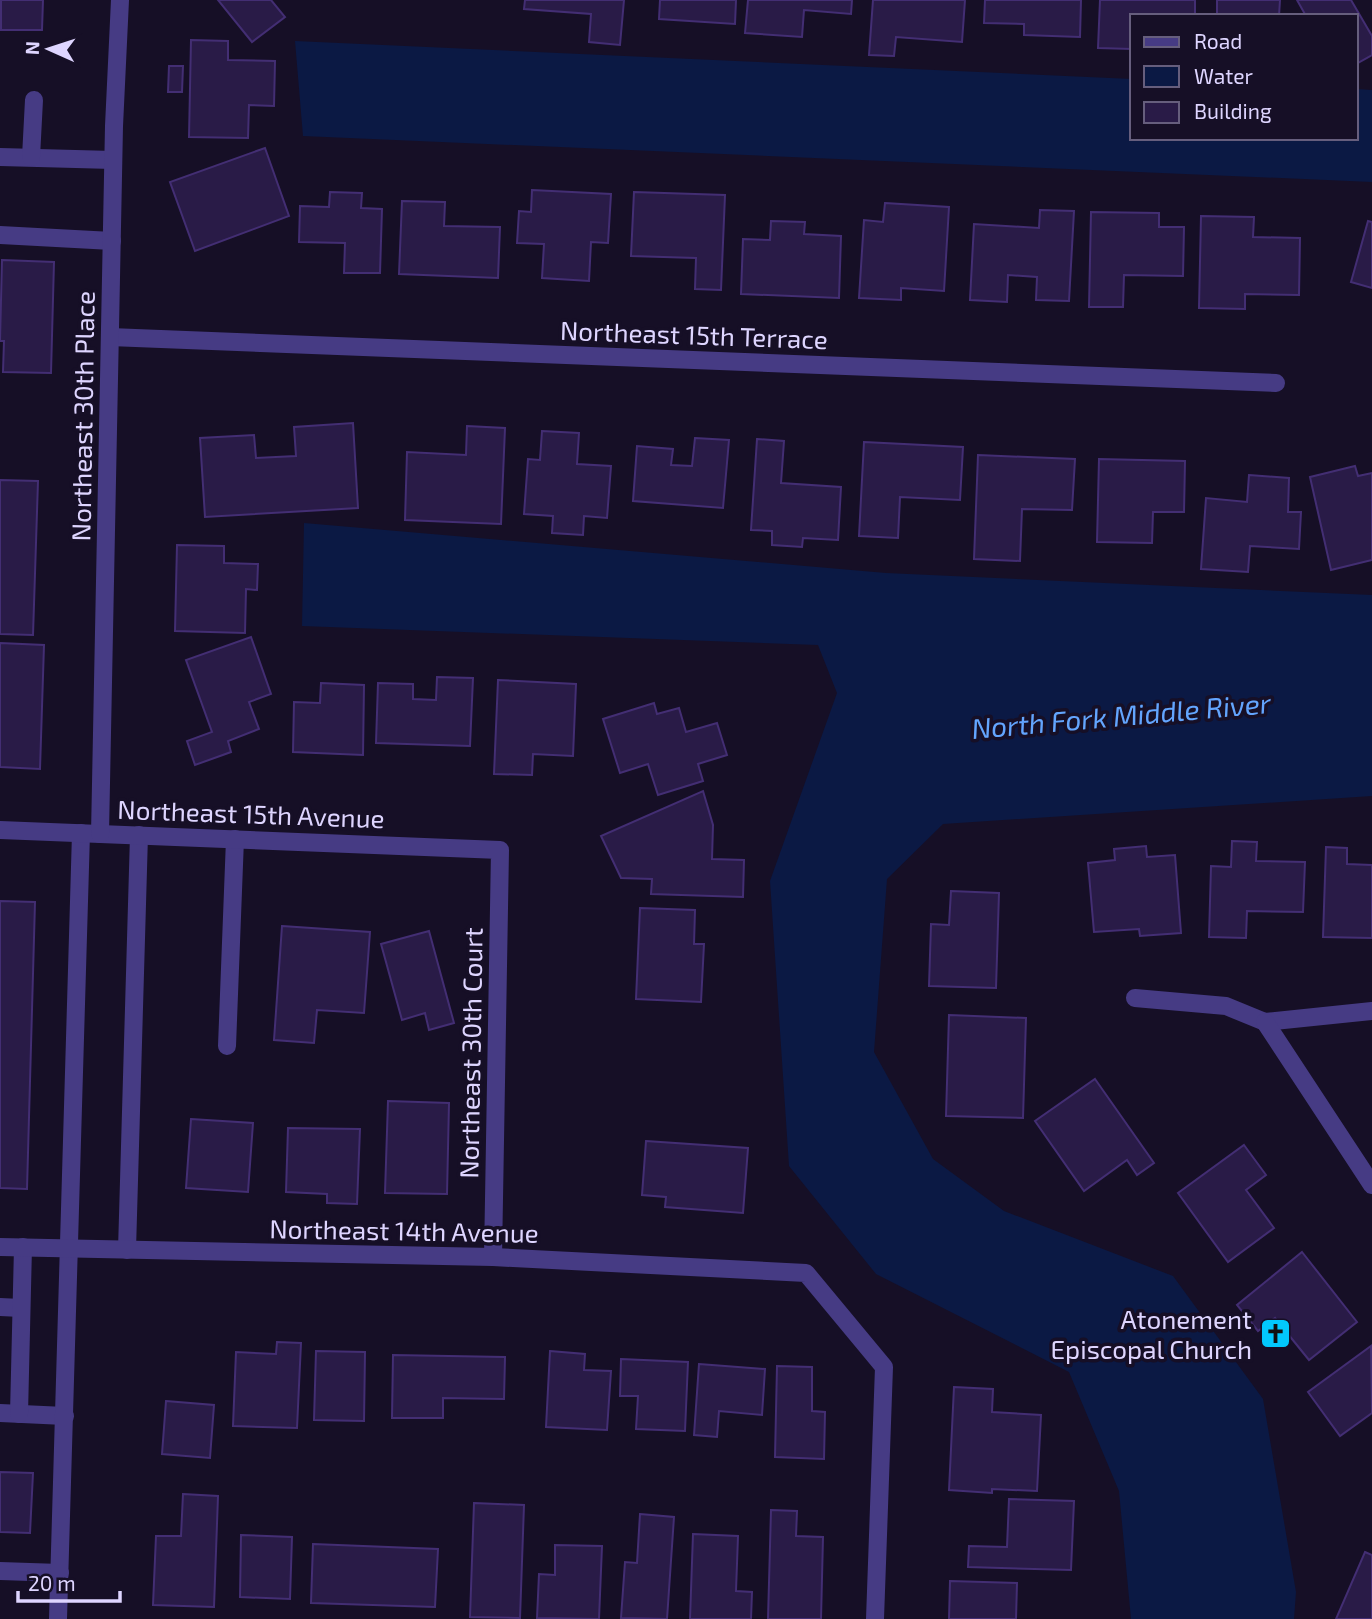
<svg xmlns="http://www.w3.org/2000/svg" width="1372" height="1619" viewBox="0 0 1372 1619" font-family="'Exo 2',sans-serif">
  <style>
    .water { fill: #0b1944 }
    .building { fill: #291b47; stroke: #432e73; stroke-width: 2 }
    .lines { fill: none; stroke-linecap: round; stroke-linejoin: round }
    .lane { stroke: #463b84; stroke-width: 18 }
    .street { stroke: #463b84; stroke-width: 18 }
    .labels { text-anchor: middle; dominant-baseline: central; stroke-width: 7; stroke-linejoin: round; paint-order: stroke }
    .street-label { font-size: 26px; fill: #ded5ff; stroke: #160f26 }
    .poi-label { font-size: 26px; fill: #ded5ff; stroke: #160f26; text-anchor: end }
    .water-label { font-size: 28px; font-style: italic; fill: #63a5fe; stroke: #160f26 }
  </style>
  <rect width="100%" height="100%" fill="#160f26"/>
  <!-- water -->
  <g class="water">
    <polygon points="295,41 1132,79 1132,138 1356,138 1356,89 1372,90 1372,182 303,136"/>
    <polygon points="304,523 886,573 1372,595 1372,796 943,824 887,879 874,1052 933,1159 1004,1211 1173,1276 1263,1399 1296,1592 1294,1619 1131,1619 1119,1491 1069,1372 876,1274 789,1166 770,881 837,693 818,645 302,626"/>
  </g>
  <!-- building -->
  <g class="building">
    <polygon points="1,0 43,0 42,30 1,30"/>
    <polygon points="218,0 271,0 285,17 252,42"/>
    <polygon points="525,0 624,0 620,45 589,42 591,14 524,9"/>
    <polygon points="660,0 736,0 735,24 659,19"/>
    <polygon points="748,0 852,0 851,14 804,10 802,37 745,33"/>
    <polygon points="873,0 965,0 962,42 896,37 894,56 869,55"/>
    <polygon points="985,0 1081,0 1080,37 1024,35 1024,24 984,23"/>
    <polygon points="1100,0 1195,0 1195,16 1132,16 1132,49 1098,48"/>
    <polygon points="1217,0 1280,0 1279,16 1217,16"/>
    <polygon points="1297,0 1351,0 1372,36 1372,55 1356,64 1356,16 1306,16"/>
    <polygon points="191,40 228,41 228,60 275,61 274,106 249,105 248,138 189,137"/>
    <polygon points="169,66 183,66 182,92 168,92"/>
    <polygon points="265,148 289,216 195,251 170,182"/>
    <polygon points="532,190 611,194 608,243 591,242 589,281 542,278 544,244 517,243 519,211 531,212"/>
    <polygon points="330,192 362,193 361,208 382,209 380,273 344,273 345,243 299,242 300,206 329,207"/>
    <polygon points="634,192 725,195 721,290 695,289 696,258 631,256"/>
    <polygon points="402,201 445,202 444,226 500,227 498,278 399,274"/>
    <polygon points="885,203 949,207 944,291 901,288 901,300 859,298 864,220 883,222"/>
    <polygon points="1040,210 1074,211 1069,301 1036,300 1037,277 1008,275 1007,302 970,300 974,224 1039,228"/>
    <polygon points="1091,212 1159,213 1159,227 1184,227 1183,276 1124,275 1123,307 1089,307"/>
    <polygon points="1201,216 1254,217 1253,237 1300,238 1299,295 1245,294 1245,309 1199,308"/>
    <polygon points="771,221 805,222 804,234 841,236 839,298 741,294 743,239 770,240"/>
    <polygon points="1368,221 1372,222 1372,288 1351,282"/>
    <polygon points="2,260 54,262 51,373 3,372 4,341 0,341"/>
    <polygon points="353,423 358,508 205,517 200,438 254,435 256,458 296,456 294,427"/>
    <polygon points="467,426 505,428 501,524 405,520 407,452 466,455"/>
    <polygon points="542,431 579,433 577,464 611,466 607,518 584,516 583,535 552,533 553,516 524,514 528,459 540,460"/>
    <polygon points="695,438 729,440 723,508 633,501 637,446 673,449 671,465 692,466"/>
    <polygon points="757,439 784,441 781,483 841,487 838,540 803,538 802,547 772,545 772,531 751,530"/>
    <polygon points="864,442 963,447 960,500 900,497 898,538 859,536"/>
    <polygon points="978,455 1075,459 1072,510 1022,509 1020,561 974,559"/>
    <polygon points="1099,459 1185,461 1184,512 1153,512 1152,543 1097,542"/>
    <polygon points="1355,466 1358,476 1372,473 1372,560 1331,570 1310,477"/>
    <polygon points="1249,475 1289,478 1288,512 1301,512 1299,549 1250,546 1248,572 1201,569 1206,498 1247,502"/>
    <polygon points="0,480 38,481 33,635 0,634"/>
    <polygon points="177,545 224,546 224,563 258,564 257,590 246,589 245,633 175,631"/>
    <polygon points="251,637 271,694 249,702 259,729 228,741 231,752 195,765 187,741 212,732 186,660"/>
    <polygon points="0,643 44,645 40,769 0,767"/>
    <polygon points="437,677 473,678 470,746 376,743 378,683 413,684 413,699 436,700"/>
    <polygon points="498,680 576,684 573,756 533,754 532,775 494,774"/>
    <polygon points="321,683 364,685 363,755 293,752 294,702 320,703"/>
    <polygon points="654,703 657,714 679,708 686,732 717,723 727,755 698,764 703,781 658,795 648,764 620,773 603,719"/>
    <polygon points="703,791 713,825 712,859 744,860 743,897 651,894 652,879 621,878 601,836"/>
    <polygon points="1232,841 1257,842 1256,861 1305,862 1303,912 1247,911 1246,938 1209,937 1211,866 1231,867"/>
    <polygon points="1146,846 1147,857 1175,855 1181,933 1140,936 1139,929 1094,932 1088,863 1115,860 1114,849"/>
    <polygon points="1326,847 1347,848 1347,864 1372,865 1372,938 1323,937"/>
    <polygon points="951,891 999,893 996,988 929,986 931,924 949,925"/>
    <polygon points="0,901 35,902 27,1189 0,1188"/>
    <polygon points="640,908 695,910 694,944 704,944 701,1002 636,999"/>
    <polygon points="282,926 370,932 364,1013 317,1010 314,1043 274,1040"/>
    <polygon points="429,931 454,1023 429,1030 425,1013 402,1020 381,944"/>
    <polygon points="949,1015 1026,1018 1023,1118 946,1116"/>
    <polygon points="1095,1079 1154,1163 1137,1175 1127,1160 1084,1191 1035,1121"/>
    <polygon points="388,1101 449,1103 447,1194 385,1193"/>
    <polygon points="191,1119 253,1123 248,1192 186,1188"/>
    <polygon points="288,1128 360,1129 357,1204 327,1203 327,1194 286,1192"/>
    <polygon points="646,1141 748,1148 743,1213 665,1207 666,1197 642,1195"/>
    <polygon points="1244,1145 1266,1175 1246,1190 1274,1228 1228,1262 1178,1193"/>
    <polygon points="1302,1252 1357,1322 1309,1360 1275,1318 1258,1331 1237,1305"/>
    <polygon points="277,1342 301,1343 297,1428 233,1426 236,1352 276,1354"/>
    <polygon points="1371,1346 1372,1413 1340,1436 1308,1392"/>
    <polygon points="316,1351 365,1352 364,1421 314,1420"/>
    <polygon points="550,1351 585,1354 584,1370 611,1371 607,1430 546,1427"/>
    <polygon points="393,1355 505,1357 504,1399 443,1398 443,1418 392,1418"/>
    <polygon points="621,1359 688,1362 685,1431 636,1429 638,1396 620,1396"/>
    <polygon points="699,1364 765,1369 762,1415 719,1411 717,1437 694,1435"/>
    <polygon points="777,1366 812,1367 812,1411 825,1412 824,1459 775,1457"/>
    <polygon points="954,1387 993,1389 992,1412 1041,1415 1037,1491 992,1489 992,1493 949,1490"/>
    <polygon points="166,1401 214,1405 210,1458 162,1454"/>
    <polygon points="0,1472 33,1473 30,1533 0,1532"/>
    <polygon points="183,1494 218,1496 214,1607 153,1605 156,1536 181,1536"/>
    <polygon points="1009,1499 1074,1501 1071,1570 968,1567 969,1546 1007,1547"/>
    <polygon points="474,1503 524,1505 520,1618 470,1617"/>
    <polygon points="771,1510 797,1511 796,1536 823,1537 821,1619 768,1619"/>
    <polygon points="640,1514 674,1517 667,1619 621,1618 625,1562 637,1563"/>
    <polygon points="693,1534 738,1536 736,1591 752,1592 751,1619 690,1619"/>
    <polygon points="241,1535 292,1537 290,1599 240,1597"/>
    <polygon points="313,1544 438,1549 435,1607 311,1603"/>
    <polygon points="555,1545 602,1546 599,1619 537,1618 539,1574 555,1575"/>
    <polygon points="1365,1552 1372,1555 1372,1619 1336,1619"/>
    <polygon points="950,1581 1017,1583 1016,1619 949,1619"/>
  </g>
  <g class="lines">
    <!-- lane -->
    <g class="lane">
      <polyline points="0,157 113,160"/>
      <polyline points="31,157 34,100"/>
      <polyline points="0,235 112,241"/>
      <polyline points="227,1046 235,839"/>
      <polyline points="127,1250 139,835"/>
      <polyline points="0,1307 21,1308"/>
      <polyline points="0,1413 65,1416"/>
      <polyline points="19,1414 23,1247"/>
      <polyline points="0,1571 60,1573"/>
      <polyline points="58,1619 81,833"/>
    </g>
    <!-- street -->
    <g class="street">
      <polyline points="110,337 1276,383"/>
      <polyline points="0,830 500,850 493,1257"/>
      <polyline points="100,834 114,126 120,0"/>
      <polyline points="1135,998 1226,1006 1265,1022 1372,1011"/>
      <polyline points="1265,1022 1372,1185"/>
      <polyline points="0,1247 493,1257 806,1273 884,1367 875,1619"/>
    </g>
  </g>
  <!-- icons -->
  <defs>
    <symbol id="church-square" viewBox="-11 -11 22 22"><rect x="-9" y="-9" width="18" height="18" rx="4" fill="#02c8fd" stroke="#160f26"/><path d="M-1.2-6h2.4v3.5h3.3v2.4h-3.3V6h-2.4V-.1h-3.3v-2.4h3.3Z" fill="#111"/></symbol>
  </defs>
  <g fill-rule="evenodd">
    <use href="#church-square" x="1258" y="1316" width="35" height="35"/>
  </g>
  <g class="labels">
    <!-- street labels -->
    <g class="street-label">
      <text transform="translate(694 334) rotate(2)">Northeast 15th Terrace</text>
      <text transform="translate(82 416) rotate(-89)">Northeast 30th Place</text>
      <text transform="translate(251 813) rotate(2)">Northeast 15th Avenue</text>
      <text transform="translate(470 1053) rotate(-89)">Northeast 30th Court</text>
      <text transform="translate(404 1230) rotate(1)">Northeast 14th Avenue</text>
    </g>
    <!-- poi labels -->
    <g class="poi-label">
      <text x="1252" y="1318">Atonement<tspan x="1252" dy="30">Episcopal Church</tspan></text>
    </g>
    <!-- water labels -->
    <g class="water-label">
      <text transform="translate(1121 715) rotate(-5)">North Fork Middle River</text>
    </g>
  </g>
  <!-- legend -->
  <rect x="1130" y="14" width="228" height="126" fill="#160f26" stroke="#665e7d" stroke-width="2"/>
  <rect x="1144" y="37" width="35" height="10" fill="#463b84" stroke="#665e7d" stroke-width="2"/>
  <text x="1194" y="49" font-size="21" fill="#ded5ff">Road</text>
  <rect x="1144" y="66" width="35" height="21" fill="#0b1944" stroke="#665e7d" stroke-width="2"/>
  <text x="1194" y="84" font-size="21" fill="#ded5ff">Water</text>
  <rect x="1144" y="102" width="35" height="21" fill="#291b47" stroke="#665e7d" stroke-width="2"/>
  <text x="1194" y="119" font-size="21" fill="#ded5ff">Building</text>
  <!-- north arrow -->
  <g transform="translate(49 49) rotate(273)" stroke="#160f26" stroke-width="5" paint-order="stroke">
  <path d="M0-5L12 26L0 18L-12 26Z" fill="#ded5ff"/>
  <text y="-10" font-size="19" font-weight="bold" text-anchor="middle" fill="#ded5ff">N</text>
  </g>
  <!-- scale -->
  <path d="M18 1591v10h102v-10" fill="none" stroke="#ded5ff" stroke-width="3.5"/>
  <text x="28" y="1591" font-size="21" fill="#ded5ff" stroke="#160f26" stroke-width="5" paint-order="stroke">20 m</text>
</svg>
